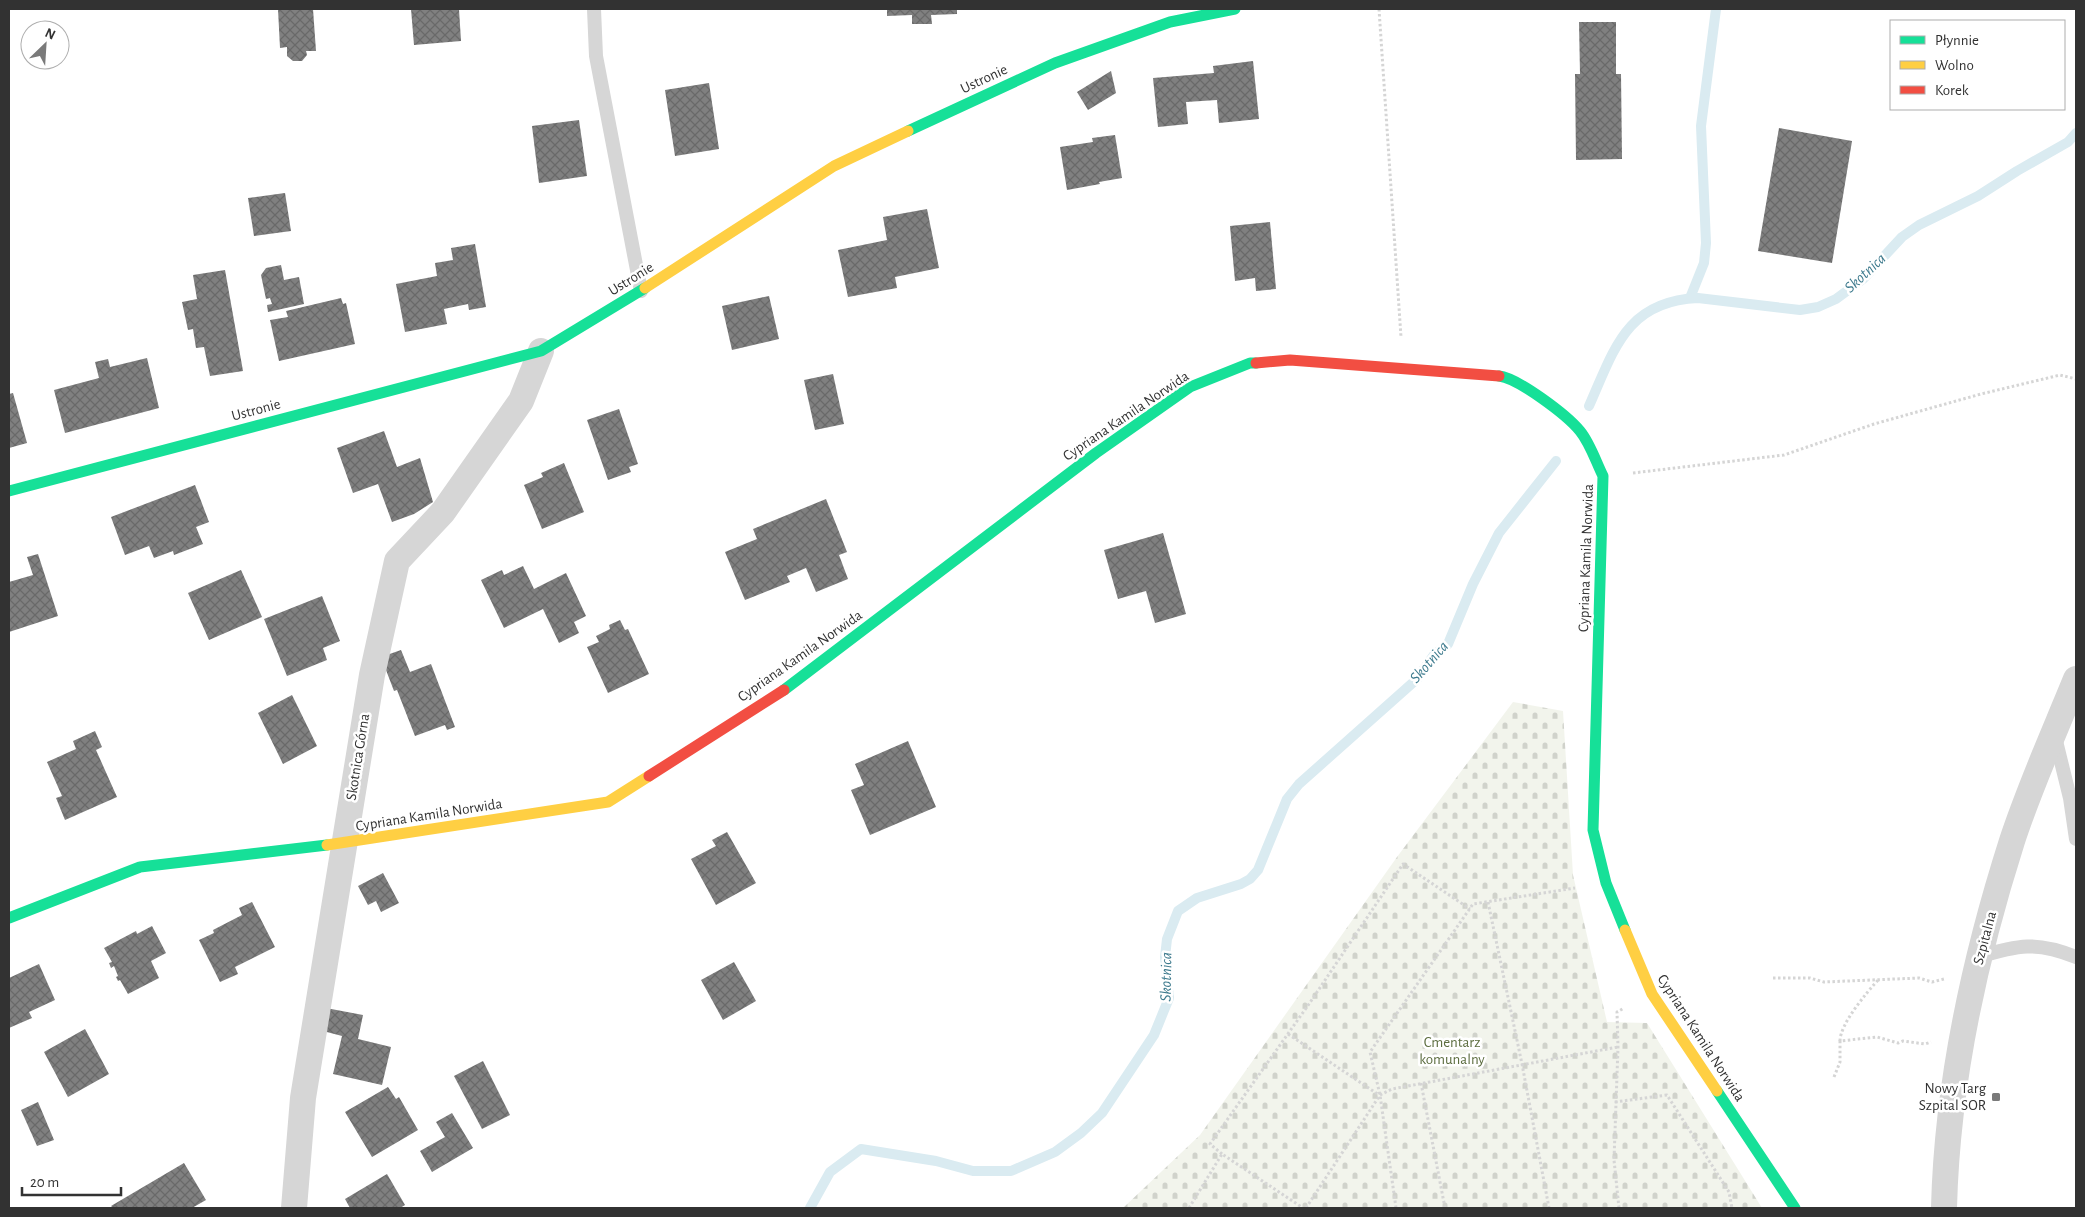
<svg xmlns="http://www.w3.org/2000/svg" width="2085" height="1217" viewBox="0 0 2085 1217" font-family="'Alegreya Sans',sans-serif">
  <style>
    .cemetery { fill: url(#cemetery-stones) }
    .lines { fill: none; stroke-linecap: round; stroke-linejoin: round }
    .stream { stroke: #daebf1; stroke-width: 10 }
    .building { fill: url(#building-cross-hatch) }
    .path { stroke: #d5d5d5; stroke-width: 3; stroke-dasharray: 2.5 2.5; stroke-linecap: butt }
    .lane { stroke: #d6d6d6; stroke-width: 14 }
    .street { stroke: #d6d6d6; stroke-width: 26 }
    .fast { stroke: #16e098; stroke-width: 11 }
    .slow { stroke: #ffcf43; stroke-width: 11 }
    .jam { stroke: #f24e42; stroke-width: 11 }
    .poi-dot { fill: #7a7a7a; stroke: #fff; stroke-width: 2 }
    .labels { text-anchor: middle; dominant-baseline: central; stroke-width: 5; stroke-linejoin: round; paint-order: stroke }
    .street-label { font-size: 15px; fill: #323232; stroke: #fff }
    .park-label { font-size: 15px; fill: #5c6d3f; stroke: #fff }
    .poi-label { font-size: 15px; fill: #323232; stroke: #fff; text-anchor: end }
    .water-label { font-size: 16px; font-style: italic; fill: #3d7a8d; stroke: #fff }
  </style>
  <defs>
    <pattern id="cemetery-stones" width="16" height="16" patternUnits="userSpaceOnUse" patternTransform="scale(1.25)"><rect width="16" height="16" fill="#f2f4ec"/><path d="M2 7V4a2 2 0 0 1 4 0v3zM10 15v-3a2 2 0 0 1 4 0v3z" fill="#d0d2cb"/></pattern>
    <pattern id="building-cross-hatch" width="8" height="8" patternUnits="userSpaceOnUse" patternTransform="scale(1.25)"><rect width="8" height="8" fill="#808080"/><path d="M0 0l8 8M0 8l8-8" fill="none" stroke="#696969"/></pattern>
  </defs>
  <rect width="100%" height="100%" fill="#fff"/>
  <!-- cemetery -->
  <polygon class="cemetery" points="1513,702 1563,711 1573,875 1607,1022 1647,1023 1762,1208 1123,1208 1200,1135 1397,857"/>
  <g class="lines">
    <!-- stream -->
    <g class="stream">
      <polyline points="1690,298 1704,263 1706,243 1701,126 1716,9"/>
      <path d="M1589 406C1614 350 1626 301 1698 298L1800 310 1818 307 1836 299 1863 279 1902 237 1919 225 1978 196 2017 171 2068 142 2076 133"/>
      <polyline points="810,1208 830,1172 861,1149 936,1161 973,1171 1011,1171 1055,1152 1081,1133 1102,1113 1154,1035 1169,998 1165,957 1167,939 1178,911 1197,898 1241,884 1250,879 1258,870 1287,799 1299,784 1417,679 1434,655 1448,644 1473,584 1499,533 1556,461"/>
    </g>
  </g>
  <!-- building -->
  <g class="building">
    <polygon points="278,9 313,9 316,51 306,51 307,55 302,61 293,61 287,56 287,47 280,48"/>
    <polygon points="411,9 459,9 461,41 414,45"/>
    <polygon points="887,9 957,9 957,14 931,15 932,24 912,24 912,15 887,16"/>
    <polygon points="1579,22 1616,22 1616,74 1621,74 1622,159 1576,160 1575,74 1580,74"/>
    <polygon points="1253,61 1259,119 1219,123 1217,100 1186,102 1188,124 1158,127 1153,78 1214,73 1213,66"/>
    <polygon points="1111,71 1116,93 1088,110 1077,92"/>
    <polygon points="709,83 719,149 675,156 665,90"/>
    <polygon points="579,120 587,176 539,183 532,126"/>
    <polygon points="1779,128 1852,141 1832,263 1758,251"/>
    <polygon points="1115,135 1122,178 1099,182 1100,184 1067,190 1060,147 1093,142 1092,138"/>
    <polygon points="285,193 291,231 254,236 248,198"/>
    <polygon points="927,209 939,268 895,277 897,288 848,297 838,250 887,240 883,217"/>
    <polygon points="1270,222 1276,289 1256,291 1255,278 1235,281 1230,226"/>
    <polygon points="475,244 486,307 469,310 468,304 444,309 447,324 405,332 396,284 437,276 435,263 453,260 451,248"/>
    <polygon points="281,265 284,280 299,277 304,304 268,312 267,305 272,304 270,298 266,299 261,275 266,268"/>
    <polygon points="225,270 243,371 210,376 204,347 196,348 193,329 188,330 182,302 197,299 193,275"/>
    <polygon points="769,296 779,339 732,350 722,306"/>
    <polygon points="341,298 343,304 346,303 355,344 279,361 270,320 288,317 286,311"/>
    <polygon points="147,358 159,408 65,433 54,390 99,378 95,362 108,359 110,367"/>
    <polygon points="833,374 844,424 815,430 804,380"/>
    <polygon points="13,393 27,443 9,448 9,394"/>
    <polygon points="619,409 638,464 629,467 631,472 608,480 587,420"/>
    <polygon points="384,431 397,467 420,458 433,502 414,514 392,522 378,484 353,493 337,448"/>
    <polygon points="564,463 584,512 542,529 524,485 543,477 541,473"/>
    <polygon points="195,485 209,522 196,527 203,544 174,555 173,551 154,558 149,546 125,555 111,517"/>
    <polygon points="826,499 847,552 839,555 848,579 816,592 806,568 787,576 790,582 745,600 725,552 757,539 753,529"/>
    <polygon points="1163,533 1186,614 1155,623 1146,591 1118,599 1104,550"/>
    <polygon points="38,554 58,616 9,632 9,582 33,575 27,557"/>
    <polygon points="523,566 534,589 566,573 586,616 574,622 579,633 559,643 543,609 504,628 481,580 502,570 504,575"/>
    <polygon points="241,570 262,617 209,640 188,593"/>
    <polygon points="322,596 340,641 323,648 327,660 287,676 264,619"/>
    <polygon points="620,620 625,630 628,629 649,674 608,693 587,647 599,642 596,636 610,629 609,625"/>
    <polygon points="401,650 410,672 431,664 455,727 447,730 445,725 415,736 397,690 394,691 381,657"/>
    <polygon points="292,695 317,746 283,764 258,713"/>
    <polygon points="95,731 102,747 96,750 117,797 65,820 56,798 62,796 47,762 76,749 73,741"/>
    <polygon points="908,741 936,807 870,835 851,790 864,785 855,764"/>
    <polygon points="727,832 756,883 716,905 691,859 716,846 712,840"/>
    <polygon points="383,873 399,903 381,912 376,901 368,905 358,886"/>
    <polygon points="252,902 275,947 235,967 238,974 220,982 199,940 214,933 213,930 242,915 239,908"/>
    <polygon points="152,926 166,953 151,961 159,978 128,994 120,980 118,981 116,977 118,976 114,966 111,968 109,963 112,962 104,948 136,931 137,934"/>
    <polygon points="734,962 756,1001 723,1020 701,980"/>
    <polygon points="39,964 55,1000 29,1012 32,1018 9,1028 9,978"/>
    <polygon points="326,1008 363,1015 358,1039 391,1047 382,1085 333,1074 342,1036 323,1031"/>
    <polygon points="85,1029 109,1074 68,1097 44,1052"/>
    <polygon points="483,1061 510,1115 482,1129 454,1076"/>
    <polygon points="388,1087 396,1099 399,1097 418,1130 372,1157 345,1112"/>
    <polygon points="38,1102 54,1140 37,1146 21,1110"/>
    <polygon points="452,1113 473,1148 432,1172 420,1151 445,1137 436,1122"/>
    <polygon points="184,1163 206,1200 192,1208 113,1208 111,1206"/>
    <polygon points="387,1174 405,1205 400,1208 350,1208 345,1199"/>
  </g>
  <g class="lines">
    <!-- path -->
    <g class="path">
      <polyline points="1379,9 1401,337"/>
      <polyline points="1633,473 1784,455 1874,424 1981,394 2060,375 2076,379"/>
      <polyline points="1488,902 1522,1064 1549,1208"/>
      <polyline points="1773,978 1810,978 1824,982 1919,978 1932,982 1944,979"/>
      <polyline points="1288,1034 1379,1095"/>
      <path d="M1840 1041C1840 1024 1867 992 1879 979"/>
      <polyline points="1834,1077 1840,1062 1840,1041 1877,1037 1898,1043 1903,1041 1925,1044 1931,1042"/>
      <polyline points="1421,1083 1445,1208"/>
      <polyline points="1615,1102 1667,1095 1729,1192 1732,1208"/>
      <polyline points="1222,1154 1210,1144 1309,1004 1403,864 1470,909"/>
      <polyline points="1189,1208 1222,1154 1303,1208"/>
      <polyline points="1306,1208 1380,1095 1392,1089 1618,1047"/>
      <polyline points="1396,1208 1380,1095 1370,1052 1473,904 1575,888"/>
      <polyline points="1619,1208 1614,1160 1618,1047 1617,1012 1624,1008"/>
    </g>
    <!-- lane -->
    <g class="lane">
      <polyline points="594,9 596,56 641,291"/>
      <polyline points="2055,737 2070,798 2076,839"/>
      <path d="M1978 957C2018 945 2036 941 2076 957"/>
    </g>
    <!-- street -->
    <g class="street">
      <polyline points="294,1208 303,1098 372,675 397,561 443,512 521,401 541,351"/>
      <path d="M1944 1208C1947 1083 1974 960 2012 841 2030 786 2054 733 2076 679"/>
    </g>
    <!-- fast -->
    <g class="fast">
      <polyline points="908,131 1055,63 1170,22 1235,9"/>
      <path d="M1499 376C1518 378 1567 415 1580 431 1590 443 1596 462 1603 476L1593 830 1606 883 1625 930"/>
      <polyline points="9,491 541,351 645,288"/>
      <polyline points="784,690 1096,453 1190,387 1250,363 1256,363"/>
      <polyline points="9,918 140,867 327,845"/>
      <polyline points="1717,1091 1795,1208"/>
    </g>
    <!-- slow -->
    <g class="slow">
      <polyline points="645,288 834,166 908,131"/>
      <polyline points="327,845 608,802 649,776"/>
      <polyline points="1625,930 1652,994 1717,1091"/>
    </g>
    <!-- jam -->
    <g class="jam">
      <polyline points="1256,363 1290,360 1499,376"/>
      <polyline points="649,776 784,690"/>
    </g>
  </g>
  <!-- markers -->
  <rect class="poi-dot" x="1991" y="1092" width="10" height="10" rx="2.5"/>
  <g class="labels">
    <!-- street labels -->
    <g class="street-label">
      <text transform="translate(984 79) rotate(-25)">Ustronie</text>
      <text transform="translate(631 279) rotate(-32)">Ustronie</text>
      <text transform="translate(256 410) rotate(-15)">Ustronie</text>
      <text transform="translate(1126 416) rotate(-34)">Cypriana Kamila Norwida</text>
      <text transform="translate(1586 558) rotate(-88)">Cypriana Kamila Norwida</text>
      <text transform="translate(800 656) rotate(-35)">Cypriana Kamila Norwida</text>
      <text transform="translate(358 757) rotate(-81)">Skotnica Górna</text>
      <text transform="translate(429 815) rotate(-9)">Cypriana Kamila Norwida</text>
      <text transform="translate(1985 938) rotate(-75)">Szpitalna</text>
      <text transform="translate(1701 1038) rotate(57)">Cypriana Kamila Norwida</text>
    </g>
    <!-- park labels -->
    <g class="park-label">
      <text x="1452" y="1042">Cmentarz<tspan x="1452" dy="17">komunalny</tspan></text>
    </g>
    <!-- poi labels -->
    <g class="poi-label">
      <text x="1986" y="1088">Nowy Targ<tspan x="1986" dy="17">Szpital SOR</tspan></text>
    </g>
    <!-- water labels -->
    <g class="water-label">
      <text transform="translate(1865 273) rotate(-43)">Skotnica</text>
      <text transform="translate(1429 662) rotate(-49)">Skotnica</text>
      <text transform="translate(1166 977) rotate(-89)">Skotnica</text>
    </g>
  </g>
  <!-- border -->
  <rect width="2085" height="1217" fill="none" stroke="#323232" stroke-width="20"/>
  <!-- legend -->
  <rect x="1890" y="20" width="175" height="90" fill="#ffffff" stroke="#adadad"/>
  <rect x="1900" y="36" width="25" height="8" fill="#16e098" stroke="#adadad"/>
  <text x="1935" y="45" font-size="15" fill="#323232">Płynnie</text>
  <rect x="1900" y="61" width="25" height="8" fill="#ffcf43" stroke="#adadad"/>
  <text x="1935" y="70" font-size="15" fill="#323232">Wolno</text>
  <rect x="1900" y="86" width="25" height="8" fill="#f24e42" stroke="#adadad"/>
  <text x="1935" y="95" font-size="15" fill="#323232">Korek</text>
  <!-- north arrow -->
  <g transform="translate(45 45) rotate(25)"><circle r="24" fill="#ffffff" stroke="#adadad"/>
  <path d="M0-4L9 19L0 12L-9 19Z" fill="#7a7a7a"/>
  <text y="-8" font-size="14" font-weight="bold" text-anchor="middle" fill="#323232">N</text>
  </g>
  <!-- scale -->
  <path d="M22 1187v8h99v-8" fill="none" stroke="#323232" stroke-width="2.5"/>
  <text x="30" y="1187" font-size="15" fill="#323232" stroke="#ffffff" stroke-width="4" paint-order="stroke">20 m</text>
</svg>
